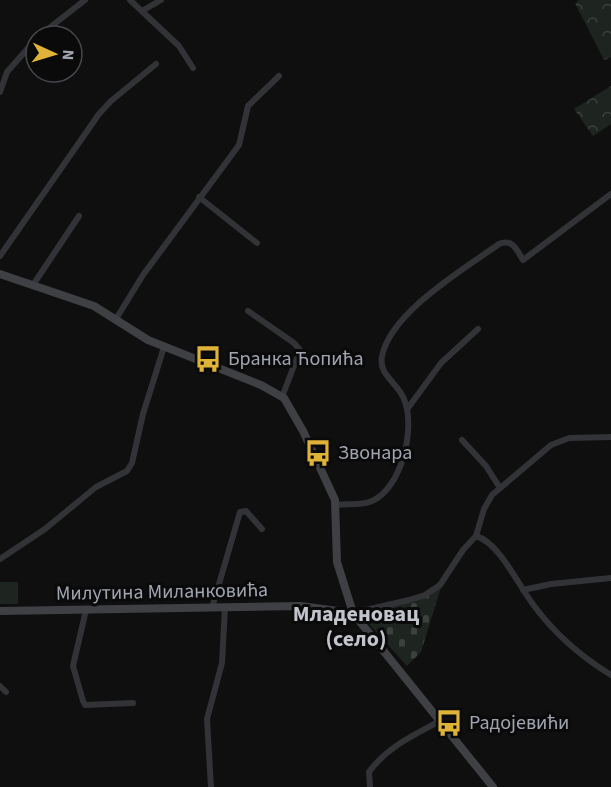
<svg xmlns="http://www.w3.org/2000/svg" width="611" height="787" viewBox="0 0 611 787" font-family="'Source Sans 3',sans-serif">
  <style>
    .forest { fill: url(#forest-crowns) }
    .cemetery { fill: url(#cemetery-stones) }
    .pitch { fill: #1e241f }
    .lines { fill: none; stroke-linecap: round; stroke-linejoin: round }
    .street { stroke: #323337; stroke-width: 6 }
    .secondary { stroke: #3f4044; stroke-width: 8 }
    .labels { text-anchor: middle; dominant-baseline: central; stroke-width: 6; stroke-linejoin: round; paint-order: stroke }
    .poi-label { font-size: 20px; fill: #a1a5b0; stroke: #0a0a0b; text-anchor: start }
    .street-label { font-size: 20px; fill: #a1a5b0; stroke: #0a0a0b }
    .quarter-label { font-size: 22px; font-weight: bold; fill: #c2c4cc; stroke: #0a0a0b }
  </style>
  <defs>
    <pattern id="forest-crowns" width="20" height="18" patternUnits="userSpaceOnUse" patternTransform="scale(1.5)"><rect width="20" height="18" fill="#1e241f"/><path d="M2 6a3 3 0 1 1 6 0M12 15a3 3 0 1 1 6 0" fill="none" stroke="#3c413d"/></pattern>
    <pattern id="cemetery-stones" width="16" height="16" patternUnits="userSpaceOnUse" patternTransform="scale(1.5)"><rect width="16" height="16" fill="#1e241f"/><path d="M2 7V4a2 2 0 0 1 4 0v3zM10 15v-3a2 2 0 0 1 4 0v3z" fill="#3c413d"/></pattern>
  </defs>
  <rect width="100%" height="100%" fill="#0f0f10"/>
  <!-- forest -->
  <g class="forest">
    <polygon points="579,0 611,0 611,57 604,60 575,3"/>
    <polygon points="611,86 611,124 593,136 574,109"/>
  </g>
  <!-- cemetery -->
  <polygon class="cemetery" points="442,584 421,652 407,666 359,613 401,605"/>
  <!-- pitch -->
  <rect class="pitch" x="0" y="582" width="18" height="22"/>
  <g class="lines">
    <!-- street -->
    <g class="street">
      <polyline points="130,0 179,46 193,68"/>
      <polyline points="142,11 161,0"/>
      <polyline points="39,36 85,0"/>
      <polyline points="0,92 7,72 36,39"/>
      <polyline points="199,197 257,243"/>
      <polyline points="0,256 99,114 111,101 156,64"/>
      <polyline points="33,285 79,216"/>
      <polyline points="248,311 294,343 300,350 282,397"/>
      <polyline points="116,319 143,275 239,145 248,106 279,76"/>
      <polyline points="408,408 441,363 478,329"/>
      <polyline points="462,440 486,466 500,488"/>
      <path d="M336 505C348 503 361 506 372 501 402 488 416 427 404 399 398 383 378 375 382 356 391 312 464 269 499 244 512 238 517 250 523 260L611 194"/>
      <path d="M476 536C500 543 519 587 535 607 555 634 582 657 611 675"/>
      <polyline points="0,559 45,529 96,487 127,471 132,463 143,414 164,347"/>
      <polyline points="523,590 551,584 611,578"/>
      <polyline points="212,608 240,512 246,511 262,529"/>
      <polyline points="86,610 73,666 83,701 85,705 133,703"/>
      <polyline points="353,613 409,600 425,595 440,585 463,550 476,536 484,509 492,495 551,445 569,438 611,437"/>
      <polyline points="0,686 6,692"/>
      <polyline points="211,787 207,719 222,663 225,607"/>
      <path d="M370 787 369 772C387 747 414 735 440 721"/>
    </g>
    <!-- secondary -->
    <g class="secondary">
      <polyline points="0,274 94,306 148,340 261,385 284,398 303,431 335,500 337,562 353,613 493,787"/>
      <polyline points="0,611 300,606 353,613"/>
    </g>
  </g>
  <!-- icons -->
  <defs>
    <symbol id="bus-bare" viewBox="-9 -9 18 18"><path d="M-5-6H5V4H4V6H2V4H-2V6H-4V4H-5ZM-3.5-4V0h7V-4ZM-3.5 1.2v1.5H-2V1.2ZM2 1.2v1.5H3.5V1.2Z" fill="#dfb338" stroke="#0a0a0b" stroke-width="2.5" paint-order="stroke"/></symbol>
  </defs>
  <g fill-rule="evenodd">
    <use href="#bus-bare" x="189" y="340" width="38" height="38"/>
    <use href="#bus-bare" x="299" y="434" width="38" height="38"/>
    <use href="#bus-bare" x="430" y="704" width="38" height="38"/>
  </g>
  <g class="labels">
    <!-- poi labels -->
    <g class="poi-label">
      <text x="228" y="359">Бранка Ћопића</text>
      <text x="338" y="453">Звонара</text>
      <text x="469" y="723">Радојевићи</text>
    </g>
    <!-- street labels -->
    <g class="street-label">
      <text transform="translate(162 592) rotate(-1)">Милутина Миланковића</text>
    </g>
    <!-- quarter labels -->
    <g class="quarter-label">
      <text x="356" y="614">Младеновац<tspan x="356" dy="25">(село)</tspan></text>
    </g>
  </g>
  <!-- north arrow -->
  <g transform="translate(54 54) rotate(94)"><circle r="28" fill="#0a0a0b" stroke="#46484d" stroke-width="1.5"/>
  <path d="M0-4.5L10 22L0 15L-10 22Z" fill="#dfb338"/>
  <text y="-9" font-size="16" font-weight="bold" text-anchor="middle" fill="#a1a5b0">N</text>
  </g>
</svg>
